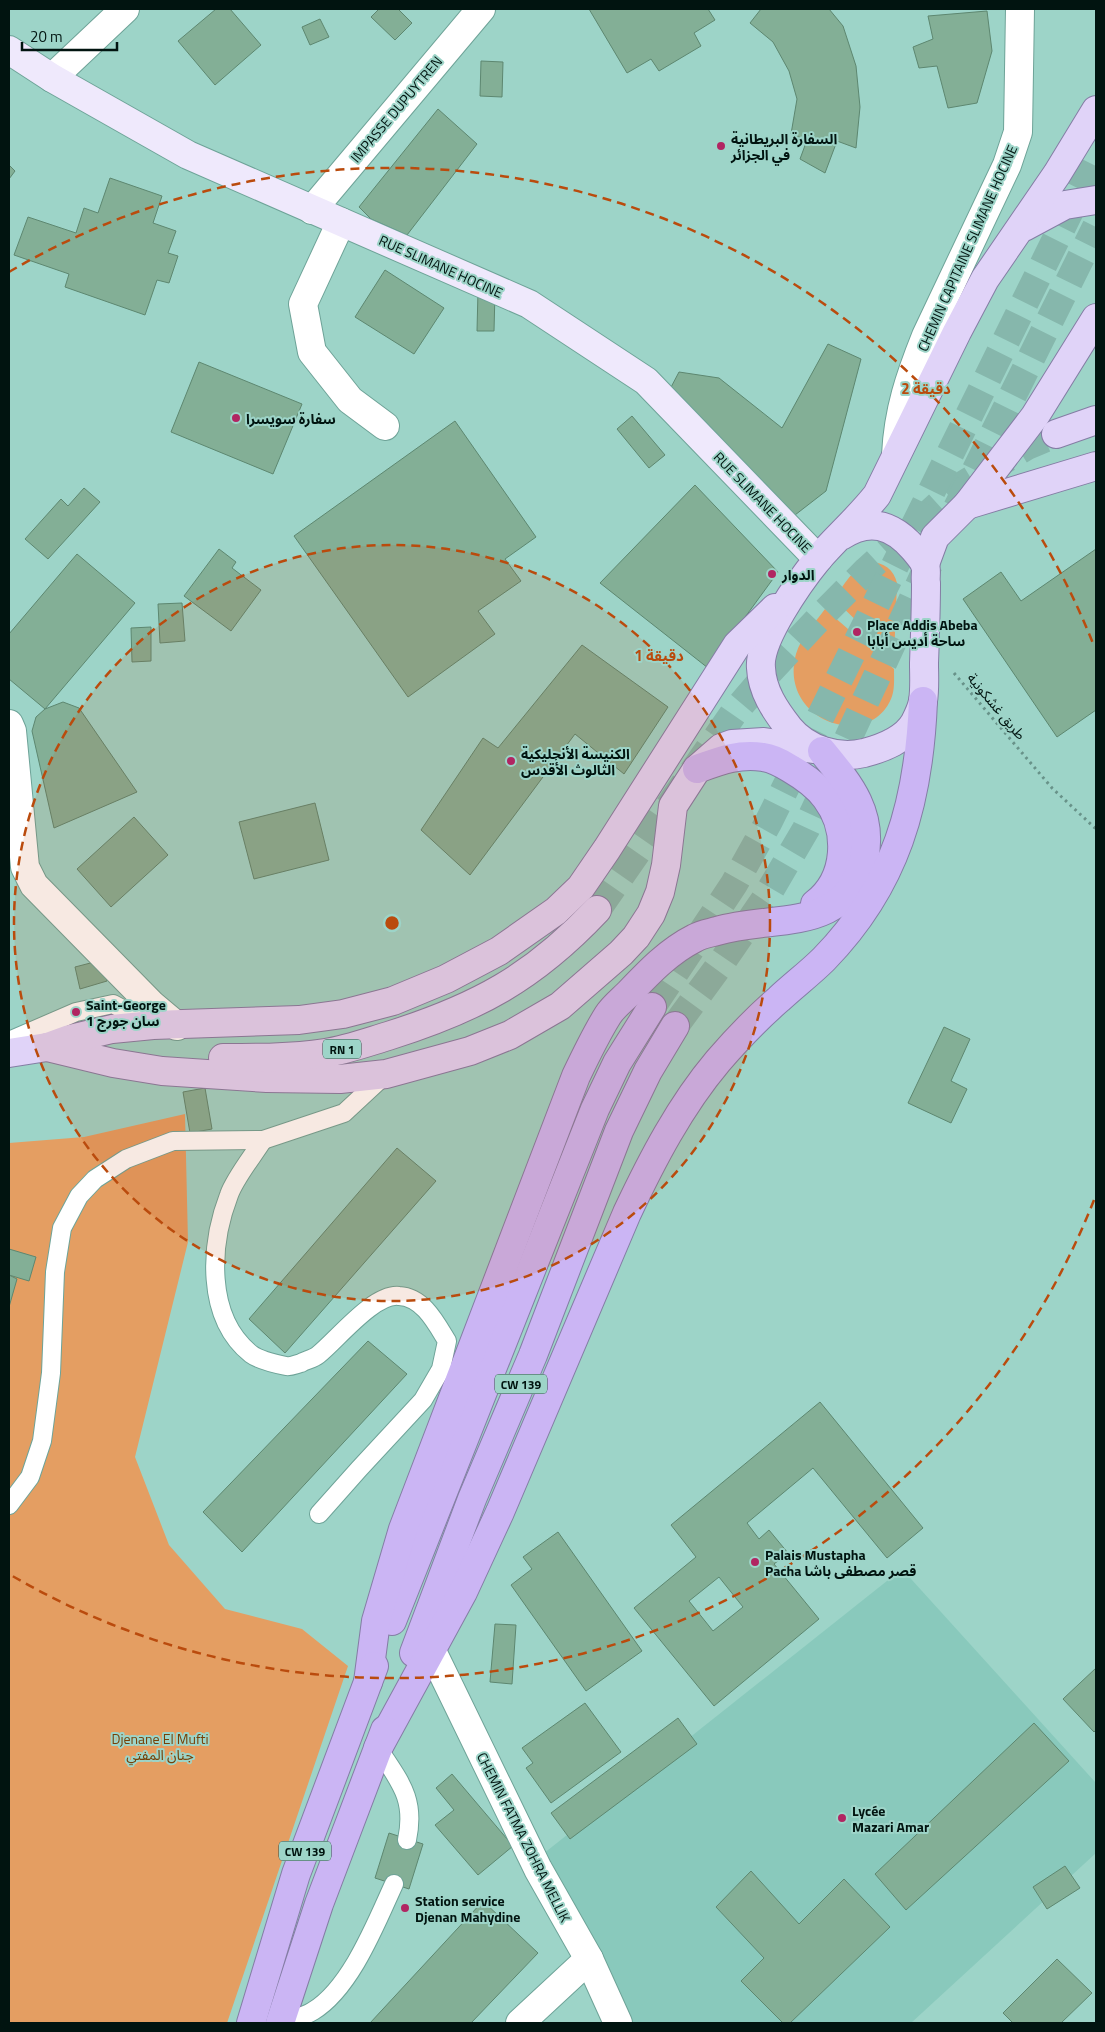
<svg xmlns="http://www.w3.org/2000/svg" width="1105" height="2032" viewBox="0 0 1105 2032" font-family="'Titillium Web','Noto Sans Arabic',sans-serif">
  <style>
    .built { fill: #89c9bc }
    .green { fill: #e49e62 }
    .building { fill: #83af96; stroke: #5d8770; fill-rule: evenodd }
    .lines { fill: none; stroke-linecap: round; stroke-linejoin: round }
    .primary-tunnel { stroke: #86b7ac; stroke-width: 28; stroke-dasharray: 28 14; stroke-linecap: butt }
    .highway-tunnel { stroke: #86b7ac; stroke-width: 28; stroke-dasharray: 28 14; stroke-linecap: butt }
    .lane-casing { stroke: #6ea398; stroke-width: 20 }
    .street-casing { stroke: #6ea398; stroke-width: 30 }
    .secondary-casing { stroke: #6ea398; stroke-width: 30 }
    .primary-casing { stroke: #847da4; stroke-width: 30 }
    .highway-casing { stroke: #847da4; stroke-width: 30 }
    .path { stroke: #689289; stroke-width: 3; stroke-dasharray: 2.5 4; stroke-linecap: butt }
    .lane { stroke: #fff; stroke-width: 18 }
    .street { stroke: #fff; stroke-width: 28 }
    .secondary { stroke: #efe9fc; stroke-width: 28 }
    .primary { stroke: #e0d3f8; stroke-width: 28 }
    .highway { stroke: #cbb5f4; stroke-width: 28 }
    .ring { fill: none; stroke: #ba4b0d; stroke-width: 2.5; stroke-dasharray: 9 6 }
    .poi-dot { fill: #b12562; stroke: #9dd4c8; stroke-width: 2 }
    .labels { text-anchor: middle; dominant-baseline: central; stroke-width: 4; stroke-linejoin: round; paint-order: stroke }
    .shield { fill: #9dd4c8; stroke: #304e47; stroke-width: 1 }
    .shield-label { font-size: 12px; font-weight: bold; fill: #011410 }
    .street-label { font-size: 14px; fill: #011410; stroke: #9dd4c8 }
    .poi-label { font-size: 14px; font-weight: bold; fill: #011410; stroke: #9dd4c8; text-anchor: start }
    .park-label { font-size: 14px; fill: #754007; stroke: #9dd4c8 }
    .centre { fill: #ba4b0d; stroke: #9dd4c8; stroke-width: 2.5 }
    .ring-label { font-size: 15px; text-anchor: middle; font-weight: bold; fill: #ba4b0d; stroke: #9dd4c8; stroke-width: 4; stroke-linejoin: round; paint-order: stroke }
  </style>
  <rect width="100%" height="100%" fill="#9dd4c8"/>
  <!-- built -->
  <polygon class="built" points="902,1569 1096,1783 1096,1853 911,2023 626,2023 543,1854"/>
  <!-- green -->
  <g class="green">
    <path d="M868 562C882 561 894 569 897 583L894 657 834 599C844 585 852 569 868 562Z"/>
    <path d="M825 609 894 669C894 679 895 690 891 699 868 752 778 720 796 654 801 637 815 623 825 609Z"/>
    <polygon points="185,1114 188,1242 135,1457 169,1545 225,1609 302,1629 348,1666 227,2023 9,2023 9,1143 84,1137"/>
  </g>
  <!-- building -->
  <g class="building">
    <polygon points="216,9 230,9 261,45 215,85 178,41"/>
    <polygon points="379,9 398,9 412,23 395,40 371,17"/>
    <polygon points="589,9 708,9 715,20 694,33 701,46 659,71 651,59 627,73"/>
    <polygon points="761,9 829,9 843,26 856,66 860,107 856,148 837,141 825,173 800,159 807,140 791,134 797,99 789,71 773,42 750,23"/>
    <polygon points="987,11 992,51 977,103 948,108 937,66 919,68 913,47 933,39 928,16"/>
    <polygon points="320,19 329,37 310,45 302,27"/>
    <polygon points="481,61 503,62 502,97 480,96"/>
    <polygon points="438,109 477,144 407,235 371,219 359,207"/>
    <polygon points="9,165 15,171 9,179"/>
    <polygon points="110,178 162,196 153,223 176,231 168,253 178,256 169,283 157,280 145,315 65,287 69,274 14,255 28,217 76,233 84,208 98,213"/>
    <polygon points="385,270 444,308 414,354 355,317"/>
    <polygon points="478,291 495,292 494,331 477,331"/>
    <polygon points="828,344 861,359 826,491 795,515 669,391 679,372 719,378 782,428"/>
    <polygon points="199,362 302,404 273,474 171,432"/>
    <polygon points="632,416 665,455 649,468 617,429"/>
    <polygon points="455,421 536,537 505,559 521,581 478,611 495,634 408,697 294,536"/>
    <polygon points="695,485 778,572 708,668 600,583"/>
    <polygon points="84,488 100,502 48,559 25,539 61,499 68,506"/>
    <polygon points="219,549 236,562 232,568 261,590 231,631 184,596"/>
    <polygon points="1096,549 1096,710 1057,737 963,599 1001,572 1021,601"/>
    <polygon points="77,554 135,603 45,709 9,679 9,634"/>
    <polygon points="182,603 185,641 160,643 158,604"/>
    <polygon points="151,627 151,661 132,662 131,628"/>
    <polygon points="582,645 668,707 624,774 575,734 470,875 421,830 483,738 498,748"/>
    <polygon points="63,702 79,708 137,792 54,828 32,731 36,717 45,709"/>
    <polygon points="315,803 329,860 254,879 239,822"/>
    <polygon points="134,817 168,855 111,907 77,869"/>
    <polygon points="102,960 107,981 80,989 75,967"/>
    <polygon points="944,1027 970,1039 951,1081 967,1089 951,1123 908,1103"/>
    <polygon points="205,1088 212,1129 190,1133 183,1092"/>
    <polygon points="397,1148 436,1181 285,1353 249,1319"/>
    <polygon points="9,1249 36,1257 29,1281 9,1275"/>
    <polygon points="9,1275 17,1279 9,1307"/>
    <polygon points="368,1341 407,1374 242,1552 203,1512"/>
    <path d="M820 1402 923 1528 887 1558 813 1468 747 1523 759 1539 769 1530 788 1553 774 1564 819 1619 714 1706 634 1608 696 1557 671 1525ZM719 1577 743 1607 713 1631 689 1601Z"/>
    <polygon points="558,1532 642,1651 586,1691 511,1585 532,1569 523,1557"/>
    <polygon points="495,1624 516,1625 512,1684 490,1682"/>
    <polygon points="1096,1668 1096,1730 1094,1732 1063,1699"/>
    <polygon points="585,1703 621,1752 551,1803 526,1768 533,1763 522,1748"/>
    <polygon points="678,1718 697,1744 570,1839 551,1813"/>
    <polygon points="1034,1723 1069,1761 906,1910 875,1874"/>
    <polygon points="452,1774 513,1846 478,1875 435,1825 454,1810 436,1788"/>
    <polygon points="389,1833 423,1844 409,1889 375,1878"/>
    <polygon points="1065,1866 1080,1888 1047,1909 1033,1887"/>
    <polygon points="751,1871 799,1924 844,1879 890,1927 790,2023 783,2023 741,1981 764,1958 716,1907"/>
    <polygon points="483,1901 538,1953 471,2023 370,2023"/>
    <polygon points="1057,1959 1092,1993 1061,2023 1013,2023 1003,2013"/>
  </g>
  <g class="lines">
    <!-- primary-tunnel -->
    <polyline class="primary-tunnel" points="597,910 733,714 768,673 824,613 867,570 956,489 1027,446 1056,434"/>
    <!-- highway-tunnel -->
    <g class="highway-tunnel">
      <polyline points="957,508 1096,227"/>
      <polyline points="652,1007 734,884 768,823 1096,158"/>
      <polyline points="675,1026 722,962 765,899 806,829 929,564"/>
    </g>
    <defs>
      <g id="lane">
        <polyline points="9,1041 76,1012 113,1004 150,1024"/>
        <path d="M263 1140C253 1156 235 1178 229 1195 210 1244 205 1317 251 1354 259 1360 276 1364 286 1366 291 1367 296 1364 301 1363 306 1360 313 1359 318 1355 337 1340 374 1293 399 1296 423 1297 436 1323 447 1341L441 1369 423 1400 359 1469 319 1514"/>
        <polyline points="9,1505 30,1477 42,1441 51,1373 55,1272 62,1228 79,1196 95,1179 126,1159 173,1141 263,1140 344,1113 386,1074"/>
        <path d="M378 1748C399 1781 416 1798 407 1840"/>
        <path d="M280 2023C291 2019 304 2017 313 2011 351 1988 376 1923 394 1884"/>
      </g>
      <g id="street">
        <polyline points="52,78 125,9"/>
        <polyline points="312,210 481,9"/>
        <polyline points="341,222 303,304 312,352 350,400 385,426"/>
        <path d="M896 455C898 411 910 376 926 336L1007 165 1018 132 1020 9"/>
        <polyline points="9,724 12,731 25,867 34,885 152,1005 177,1026"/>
        <polyline points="431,1649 538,1869 589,1959 618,2023"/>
        <polyline points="520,2023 589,1959"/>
      </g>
      <polyline id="secondary" points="9,50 52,78 188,155 529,304 646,381 818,559"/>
      <g id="primary">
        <polyline points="1024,227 1065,205 1096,200"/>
        <polyline points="1056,434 1096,420"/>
        <polyline points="967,505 1096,466"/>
        <path d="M841 536C870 517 893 525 914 549 917 553 923 559 925 565 927 570 925 578 926 583 926 610 925 636 924 663 924 675 925 689 923 701 922 707 918 716 915 722 905 740 883 748 864 753 838 759 807 750 789 728 775 710 762 691 761 668 758 640 800 581 818 559 837 537 859 518 877 495L957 332 985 279 1057 174 1096 110"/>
        <polyline points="925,564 935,537 967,505 1035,416 1096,318"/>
        <polyline points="47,1047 113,1063 162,1071 267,1078 340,1079 386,1074 470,1051 510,1035 560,1006 621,953 636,937 651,914 660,892 666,865 673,806 697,769 721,748 732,744 764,742 813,749"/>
        <polyline points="48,1047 70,1039 112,1029 153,1025 299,1020 343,1014 393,1001 446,979 499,951 556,911 581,887 607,849 737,645 775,608"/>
        <polyline points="9,1053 47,1047 65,1047"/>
        <path d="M223 1058C257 1058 291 1058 325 1053 346 1050 368 1042 388 1036 477 1008 533 978 597 910"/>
      </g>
      <g id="highway">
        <path d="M697 769C719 761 739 753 763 757 773 758 783 764 791 769 803 776 817 786 826 798 850 830 848 879 815 904"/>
        <polyline points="392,1621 595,1109 617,1063 652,1007"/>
        <polyline points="414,1653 472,1499 533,1355 619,1131 648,1071 675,1026"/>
        <path d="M368 1682 376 1621 403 1529 576 1076C586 1055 596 1034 608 1015 613 1007 622 1000 629 993 649 972 669 951 695 938 702 934 710 933 717 931 775 914 846 934 864 859 874 813 849 784 822 751"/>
        <path d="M378 1748 463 1592 500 1512 627 1213C652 1160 680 1106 718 1061 737 1039 757 1018 779 999 794 985 810 973 824 959 896 885 919 803 923 701"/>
        <polyline points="251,2023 296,1874 374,1666"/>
        <polyline points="280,2023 319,1904 385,1730"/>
      </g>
    </defs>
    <!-- lane casing -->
    <use href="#lane" class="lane-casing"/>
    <!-- street casing -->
    <use href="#street" class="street-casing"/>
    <!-- secondary casing -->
    <use href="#secondary" class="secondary-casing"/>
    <!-- primary casing -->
    <use href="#primary" class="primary-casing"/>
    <!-- highway casing -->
    <use href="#highway" class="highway-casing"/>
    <!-- path -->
    <polyline class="path" points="954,673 1052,788 1096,829"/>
    <!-- lane -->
    <use href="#lane" class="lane"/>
    <!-- street -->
    <use href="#street" class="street"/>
    <!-- secondary -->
    <use href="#secondary" class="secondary"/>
    <!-- primary -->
    <use href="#primary" class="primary"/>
    <!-- highway -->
    <use href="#highway" class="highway"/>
  </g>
  <!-- distance rings -->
  <circle cx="392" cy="923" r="378" fill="#ba4b0d" fill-opacity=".12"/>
  <g class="ring">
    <circle cx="392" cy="923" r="378"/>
    <path d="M1094 1200A755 755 0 0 1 9 1574M9 272A755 755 0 0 1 1094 646"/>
  </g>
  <!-- markers -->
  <g class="poi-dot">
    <circle cx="721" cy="146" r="5"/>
    <circle cx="236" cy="418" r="5"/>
    <circle cx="772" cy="574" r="5"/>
    <circle cx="857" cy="632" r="5"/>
    <circle cx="511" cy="761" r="5"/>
    <circle cx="76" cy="1012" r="5"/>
    <circle cx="755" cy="1562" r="5"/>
    <circle cx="842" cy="1818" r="5"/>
    <circle cx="405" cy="1908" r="5"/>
  </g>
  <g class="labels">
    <!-- shield labels -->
    <g class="shield">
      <rect x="323" y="1039.5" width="38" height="19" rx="4"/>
      <rect x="495" y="1374.5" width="52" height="19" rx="4"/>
      <rect x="279" y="1841.5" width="52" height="19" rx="4"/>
    </g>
    <g class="shield-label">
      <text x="342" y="1049">RN 1</text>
      <text x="521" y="1384">CW 139</text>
      <text x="305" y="1851">CW 139</text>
    </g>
    <!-- street labels -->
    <g class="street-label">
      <text transform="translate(396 109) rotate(-50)">IMPASSE DUPUYTREN</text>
      <text transform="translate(967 248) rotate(-66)">CHEMIN CAPITAINE SLIMANE HOCINE</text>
      <text transform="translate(441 266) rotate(24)">RUE SLIMANE HOCINE</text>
      <text transform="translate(763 502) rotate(46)">RUE SLIMANE HOCINE</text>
      <text transform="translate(997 706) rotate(50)">طريق غشكونية</text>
      <text transform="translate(524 1837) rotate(63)">CHEMIN FATMA ZOHRA MELLIK</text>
    </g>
    <!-- poi labels -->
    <g class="poi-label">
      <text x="731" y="138">السفارة البريطانية<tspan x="731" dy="16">في الجزائر</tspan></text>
      <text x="246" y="418">سفارة سويسرا</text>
      <text x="782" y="574">الدوار</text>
      <text x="867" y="624">Place Addis Abeba<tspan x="867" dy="16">ساحة أديس أبابا</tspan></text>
      <text x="521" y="753">الكنيسة الأنجليكية<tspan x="521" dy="16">الثالوث الأقدس</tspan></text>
      <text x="86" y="1004">Saint-George<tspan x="86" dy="16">1 سان جورج</tspan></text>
      <text x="765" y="1554">Palais Mustapha<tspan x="765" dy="16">Pacha قصر مصطفى باشا</tspan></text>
      <text x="852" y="1810">Lycée<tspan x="852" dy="16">Mazari Amar</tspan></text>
      <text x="415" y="1900">Station service<tspan x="415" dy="16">Djenan Mahydine</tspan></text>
    </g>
    <!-- park labels -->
    <g class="park-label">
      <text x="160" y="1738">Djenane El Mufti<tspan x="160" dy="16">جنان المفتي</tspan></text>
    </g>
  </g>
  <circle cx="392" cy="923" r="8" class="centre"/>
  <g class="ring-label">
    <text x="926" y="394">2 دقيقة</text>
    <text x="659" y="661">1 دقيقة</text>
  </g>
  <!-- border -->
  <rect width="1105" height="2032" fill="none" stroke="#011410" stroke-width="20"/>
  <!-- scale -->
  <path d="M22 42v8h95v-8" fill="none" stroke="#011410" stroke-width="2.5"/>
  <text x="30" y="42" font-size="15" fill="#011410" stroke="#9dd4c8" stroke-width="4" paint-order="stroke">20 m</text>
</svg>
